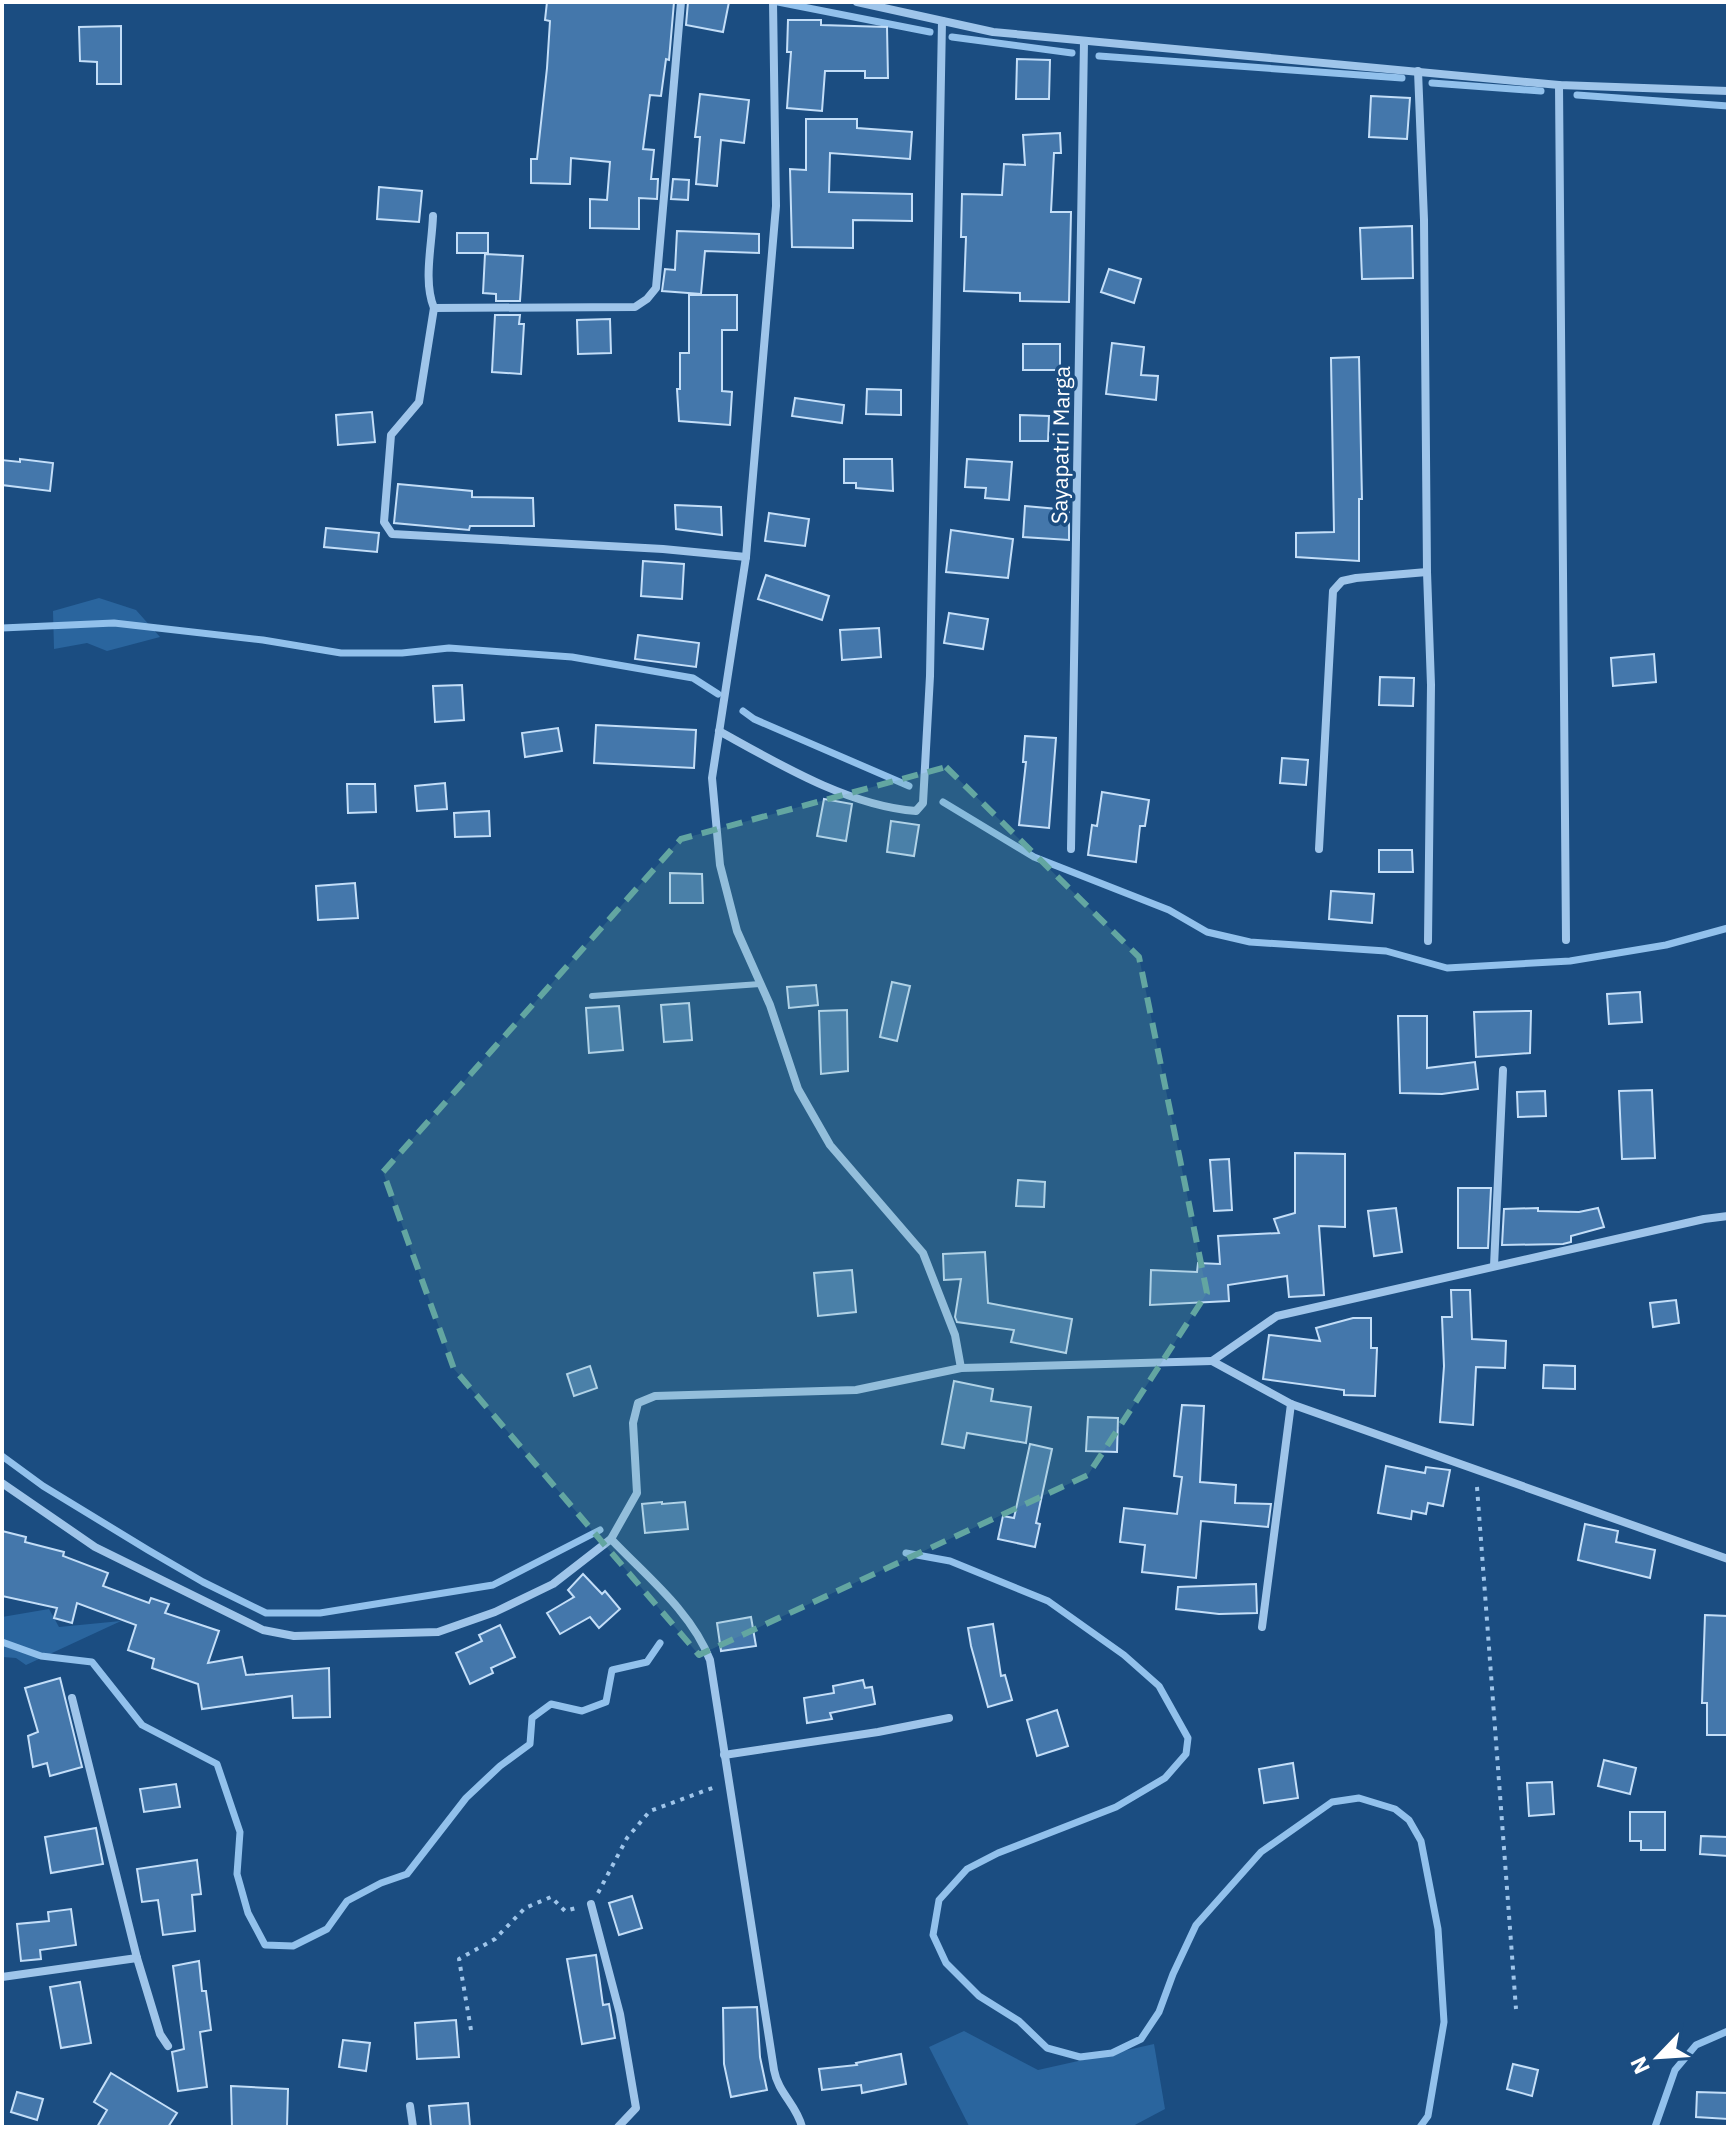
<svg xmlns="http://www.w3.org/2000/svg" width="1730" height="2129" viewBox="0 0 1730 2129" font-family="'IBM Plex Sans',sans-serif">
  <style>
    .green { fill: #2a659e }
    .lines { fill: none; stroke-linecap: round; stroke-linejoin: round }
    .stream { stroke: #92c1ec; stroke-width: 7 }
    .building { fill: #4477ab; stroke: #c3def8; stroke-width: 2 }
    .path { stroke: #9fc5ea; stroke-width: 4; stroke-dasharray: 4 6; stroke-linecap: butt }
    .lane { stroke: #9fc5ea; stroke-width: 6 }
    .street { stroke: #9fc5ea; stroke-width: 8 }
    .marked { fill: #63a6a1; fill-opacity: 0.2; stroke: #63a6a1; stroke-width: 6; stroke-dasharray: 16 10; stroke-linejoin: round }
    .labels { text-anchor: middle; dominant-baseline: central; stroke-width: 7; stroke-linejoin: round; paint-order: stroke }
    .street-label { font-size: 22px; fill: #fff; stroke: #1b4d81 }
  </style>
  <rect width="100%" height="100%" fill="#1b4d81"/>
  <!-- green -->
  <g class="green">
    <polygon points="99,598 136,610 160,637 107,651 87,643 54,649 53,611"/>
    <polygon points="49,1609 59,1627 121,1621 26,1665 16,1658 2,1657 2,1617"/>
    <polygon points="964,2031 1038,2070 1154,2044 1165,2109 1131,2127 972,2127 969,2126 929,2047"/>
  </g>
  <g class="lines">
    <!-- stream -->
    <g class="stream">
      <polyline points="778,2 930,32"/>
      <polyline points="952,37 1072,53"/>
      <polyline points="1099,56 1402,78"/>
      <polyline points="1432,83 1541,91"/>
      <polyline points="1577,95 1728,106"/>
      <polyline points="2,628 114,623 263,640 341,653 402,653 449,648 572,657 693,678 718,694"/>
      <polyline points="743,711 754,719 909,786"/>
      <polyline points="943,802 1034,857 1169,910 1207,932 1250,942 1386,951 1447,968 1570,961 1666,945 1728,928"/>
      <polyline points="2,1456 43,1486 148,1550 203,1582 266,1613 320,1613 493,1585 600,1530"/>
      <polyline points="906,1553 950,1561 1048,1601 1124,1655 1159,1686 1188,1738 1186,1754 1165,1778 1116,1807 998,1853 967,1869 939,1900 933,1935 946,1963 979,1996 1019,2021 1047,2048 1080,2057 1112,2053 1141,2039 1159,2012 1173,1974 1196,1925 1261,1852 1332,1802 1359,1798 1395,1809 1409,1820 1421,1841 1438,1929 1444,2022 1428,2116 1420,2127"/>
      <polyline points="2,1642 41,1656 92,1662 142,1725 217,1764 240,1832 237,1874 248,1913 265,1945 293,1946 327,1929 347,1901 381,1883 407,1874 466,1798 500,1766 530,1744 532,1718 551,1704 582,1711 606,1702 612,1670 647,1662 660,1643"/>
      <polyline points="1655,2127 1675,2070 1696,2045 1728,2031"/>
    </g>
  </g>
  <!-- building -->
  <g class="building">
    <polygon points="547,2 674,2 669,60 666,59 661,96 650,95 643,149 654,150 651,179 658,179 657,199 639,198 639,229 590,228 590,199 607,200 610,162 571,158 570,184 531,183 531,159 537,159 547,68 550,21 545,20"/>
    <polygon points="688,2 729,2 723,32 686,25"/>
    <polygon points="788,20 821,20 821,25 887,27 888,78 865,78 865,71 825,71 822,111 787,108 791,52 787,52"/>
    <polygon points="121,26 121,84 97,84 97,62 80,61 79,27"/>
    <polygon points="1017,59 1050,60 1049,99 1016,99"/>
    <polygon points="700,94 749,100 744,143 721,140 717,186 696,184 700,137 695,137"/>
    <polygon points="1371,96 1410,98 1407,139 1369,137"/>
    <polygon points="806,119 857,119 857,128 912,132 910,159 830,153 829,192 912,194 912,221 853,220 853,248 792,247 790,169 806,170"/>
    <polygon points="1060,133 1061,153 1054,153 1051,212 1071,212 1069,302 1020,301 1020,293 964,291 966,237 961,237 962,194 1002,195 1004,164 1025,165 1023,135"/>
    <polygon points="673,179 689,180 688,200 671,199"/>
    <polygon points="379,187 422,191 419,222 377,219"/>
    <polygon points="1412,226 1413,278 1362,279 1360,228"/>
    <polygon points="677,231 759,234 759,253 705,251 701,294 662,291 665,269 675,270"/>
    <rect x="457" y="233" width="31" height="20"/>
    <polygon points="485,254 523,256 520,301 496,301 496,294 483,293"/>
    <polygon points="1109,269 1141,279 1134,303 1101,292"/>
    <polygon points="689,295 737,295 737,330 722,330 722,391 732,392 730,425 679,421 677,389 680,389 680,353 689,353"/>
    <polygon points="495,315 520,315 519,324 524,324 521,374 492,372"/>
    <polygon points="610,319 611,353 578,354 577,320"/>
    <polygon points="1112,343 1144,347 1141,375 1158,376 1156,400 1106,394"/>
    <rect x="1023" y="344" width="37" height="26"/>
    <polygon points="1359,357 1362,499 1359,499 1359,561 1296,557 1296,533 1334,532 1331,358"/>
    <polygon points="867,389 901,390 901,415 866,414"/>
    <polygon points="795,398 844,405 842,423 792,416"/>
    <polygon points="372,412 375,442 338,445 336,415"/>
    <polygon points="1020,415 1049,416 1048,441 1020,441"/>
    <polygon points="20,459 53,463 50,491 2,485 2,460 20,462"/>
    <polygon points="844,459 892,459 893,491 856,488 856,483 844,483"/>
    <polygon points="967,459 1012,462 1009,500 985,498 986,488 965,487"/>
    <polygon points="398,484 472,491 472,497 533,498 534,526 470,526 469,530 394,523"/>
    <polygon points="675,505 721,507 722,535 676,529"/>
    <polygon points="1025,506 1069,510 1069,540 1023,537"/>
    <polygon points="769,513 809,519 805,546 765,541"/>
    <polygon points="326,528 379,533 377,552 324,547"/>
    <polygon points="951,530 1013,539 1008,578 946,572"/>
    <polygon points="643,561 684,564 682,599 641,596"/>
    <polygon points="766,575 829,596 822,620 758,599"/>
    <polygon points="949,613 988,619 983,649 944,643"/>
    <polygon points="879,628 881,657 842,660 840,630"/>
    <polygon points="638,635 699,643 696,667 635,659"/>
    <polygon points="1654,654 1656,682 1613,686 1611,658"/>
    <polygon points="1380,677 1414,678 1413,706 1379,705"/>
    <polygon points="462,685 464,720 435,722 433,686"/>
    <polygon points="596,725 696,730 694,768 594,763"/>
    <polygon points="558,728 562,751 525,757 522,733"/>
    <polygon points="1025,736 1056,738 1049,828 1019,825 1026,762 1023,762"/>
    <polygon points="1282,758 1308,760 1306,785 1280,783"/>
    <polygon points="445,783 447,809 417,811 415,786"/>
    <polygon points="347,784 375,784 376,812 348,813"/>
    <polygon points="1102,792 1149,800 1145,826 1140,826 1136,862 1088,855 1092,825 1097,826"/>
    <polygon points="824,799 852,804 846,841 817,836"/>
    <polygon points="489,811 490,836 455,837 454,813"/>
    <polygon points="891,821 919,825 914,856 887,852"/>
    <polygon points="1379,850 1412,850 1413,872 1379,872"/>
    <polygon points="670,873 702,874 703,903 670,903"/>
    <polygon points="355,883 358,918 318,920 316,886"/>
    <polygon points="1331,891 1374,894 1372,923 1329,919"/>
    <polygon points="892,982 910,986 897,1041 880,1037"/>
    <polygon points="816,985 818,1005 789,1008 787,987"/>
    <polygon points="1640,992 1642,1022 1609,1024 1607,994"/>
    <polygon points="689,1003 692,1040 664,1042 661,1005"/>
    <polygon points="619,1006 623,1050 589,1053 586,1008"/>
    <polygon points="847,1010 848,1071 821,1074 819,1011"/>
    <polygon points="1531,1011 1530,1053 1476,1057 1474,1012"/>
    <polygon points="1398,1016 1427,1016 1427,1068 1475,1062 1478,1089 1442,1094 1400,1093"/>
    <polygon points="1652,1090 1655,1158 1622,1159 1619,1091"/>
    <polygon points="1545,1091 1546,1116 1518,1117 1517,1092"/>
    <polygon points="1295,1153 1345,1154 1345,1227 1319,1226 1324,1295 1289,1297 1287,1276 1228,1285 1229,1301 1150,1305 1151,1270 1197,1272 1198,1263 1220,1264 1218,1236 1279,1233 1274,1219 1295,1213"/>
    <polygon points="1229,1159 1232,1210 1214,1211 1210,1160"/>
    <polygon points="1018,1180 1045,1182 1044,1207 1016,1206"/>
    <polygon points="1458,1188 1491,1188 1488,1248 1458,1248"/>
    <polygon points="1396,1208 1402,1252 1374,1256 1368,1211"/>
    <polygon points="1538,1208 1538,1211 1579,1212 1598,1208 1604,1227 1571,1236 1571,1242 1563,1244 1502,1245 1504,1209"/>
    <polygon points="985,1252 988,1303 1072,1319 1066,1353 1011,1342 1014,1330 957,1322 955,1317 961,1279 944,1280 943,1254"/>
    <polygon points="852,1270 856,1312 818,1316 814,1273"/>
    <polygon points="1451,1290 1470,1290 1472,1339 1506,1341 1505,1368 1476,1367 1473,1425 1440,1422 1444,1366 1442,1317 1452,1317"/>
    <polygon points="1676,1300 1679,1323 1653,1327 1650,1303"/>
    <polygon points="1353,1318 1371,1318 1371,1348 1377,1348 1375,1396 1344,1395 1344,1390 1263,1379 1269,1335 1320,1341 1316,1328"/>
    <polygon points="1544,1365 1575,1366 1575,1389 1543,1388"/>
    <polygon points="590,1366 597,1388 574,1396 567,1374"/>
    <polygon points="954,1381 993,1389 991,1401 1031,1407 1026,1443 967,1433 964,1448 942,1444"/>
    <polygon points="1182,1405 1204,1406 1200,1482 1236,1485 1235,1503 1271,1504 1268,1527 1201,1521 1196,1578 1142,1572 1145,1545 1120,1542 1124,1508 1177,1514 1182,1477 1174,1476"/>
    <polygon points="1088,1417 1118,1418 1117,1452 1086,1451"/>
    <polygon points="1030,1444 1052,1449 1036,1523 1040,1524 1035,1547 998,1539 1003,1516 1014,1518"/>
    <polygon points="1386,1466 1425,1473 1426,1467 1450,1470 1443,1506 1428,1503 1426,1514 1412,1511 1411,1519 1378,1513"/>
    <polygon points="662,1502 662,1504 685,1502 688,1529 645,1533 642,1504"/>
    <polygon points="1585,1524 1618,1531 1616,1542 1655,1550 1650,1578 1578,1560"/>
    <polygon points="2,1531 26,1537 25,1542 64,1552 63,1556 108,1573 103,1586 149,1603 151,1598 169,1604 165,1613 219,1631 208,1663 242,1657 246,1675 329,1668 330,1717 293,1718 292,1696 202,1709 198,1684 152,1668 154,1659 128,1650 136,1625 77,1603 72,1623 54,1618 57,1608 2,1596"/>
    <polygon points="583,1574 602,1594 605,1591 620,1609 599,1628 590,1617 560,1634 547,1613 574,1597 568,1590"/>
    <polygon points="1256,1584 1257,1613 1219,1614 1176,1609 1178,1587"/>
    <polygon points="1705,1615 1728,1616 1728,1735 1707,1735 1707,1703 1702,1703"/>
    <polygon points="751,1617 756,1646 721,1651 717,1623"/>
    <polygon points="993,1624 1001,1676 1005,1675 1012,1700 988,1707 971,1646 968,1628"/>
    <polygon points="500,1625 515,1657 491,1668 493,1673 470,1684 456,1653 482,1641 479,1635"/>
    <polygon points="60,1678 82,1767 50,1776 47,1763 33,1767 28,1736 38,1732 25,1688"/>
    <polygon points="863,1680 865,1688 872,1687 875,1704 830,1713 832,1719 807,1723 804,1698 834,1693 833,1686"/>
    <polygon points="1057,1710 1068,1746 1037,1756 1027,1720"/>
    <polygon points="1604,1760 1636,1768 1630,1794 1598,1786"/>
    <polygon points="1293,1763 1298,1798 1264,1803 1259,1769"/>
    <polygon points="1552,1782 1554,1814 1529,1816 1527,1783"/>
    <polygon points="176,1784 180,1807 144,1812 140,1789"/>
    <polygon points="1630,1812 1665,1812 1665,1850 1641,1850 1641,1841 1630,1841"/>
    <polygon points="96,1828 103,1864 51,1873 45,1837"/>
    <polygon points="1701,1836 1728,1837 1728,1856 1700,1854"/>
    <polygon points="197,1860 201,1894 192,1895 195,1931 163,1935 158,1900 142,1902 137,1869"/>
    <polygon points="632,1896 642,1928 619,1935 609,1903"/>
    <polygon points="71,1909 76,1945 40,1950 41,1959 21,1961 17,1924 49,1921 48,1912"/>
    <polygon points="596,1955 603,2005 609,2004 615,2038 582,2044 567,1959"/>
    <polygon points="199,1961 202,1991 206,1991 211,2030 200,2032 207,2087 178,2091 172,2052 184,2049 173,1966"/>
    <polygon points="80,1982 91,2043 61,2048 50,1987"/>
    <polygon points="757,2007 760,2057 767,2090 731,2097 724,2064 723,2008"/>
    <polygon points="456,2020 459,2057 417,2059 415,2023"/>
    <polygon points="343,2040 370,2043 366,2071 339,2067"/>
    <polygon points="901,2054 906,2084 862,2093 861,2085 822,2090 819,2069 857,2065 856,2063"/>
    <polygon points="1513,2064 1538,2070 1532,2096 1507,2089"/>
    <polygon points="111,2073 177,2113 168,2127 97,2127 107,2110 94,2102"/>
    <polygon points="231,2086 288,2089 287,2127 232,2127"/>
    <polygon points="17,2092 43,2099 37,2120 11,2112"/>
    <polygon points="1697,2092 1728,2093 1728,2119 1696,2117"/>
    <polygon points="468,2103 470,2127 431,2127 429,2106"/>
  </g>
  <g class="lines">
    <!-- path -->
    <g class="path">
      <polyline points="1477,1487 1516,2009"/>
      <polyline points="598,1893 627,1838 650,1811 715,1787"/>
      <polyline points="471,2030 459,1959 495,1939 525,1908 551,1897 565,1911 576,1908"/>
    </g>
    <!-- lane -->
    <polyline class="lane" points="592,996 760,984"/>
    <!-- street -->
    <g class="street">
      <polyline points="773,2 776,206 746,557 712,778 720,865 737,931 770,1005 798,1089 830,1145 923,1253 955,1335 961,1368"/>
      <polyline points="857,2 993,32 1559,85 1728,91"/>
      <polyline points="1418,71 1424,220 1427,572 1431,685 1428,941"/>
      <polyline points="1559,85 1566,940"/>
      <path d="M433 216C432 245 423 281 434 308L635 307 647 299 656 288 681 2"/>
      <polyline points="434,308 419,402 391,435 384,522 392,534 663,549 746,557"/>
      <path d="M719 731C777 763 848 806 916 811L923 803 930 676 942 21"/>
      <polyline points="1071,849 1084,41"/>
      <polyline points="1319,849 1333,591 1342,581 1356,578 1427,572"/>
      <polyline points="1728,1216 1704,1219 1277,1316 1212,1361 1291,1404 1728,1559"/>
      <polyline points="1494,1266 1503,1070"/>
      <polyline points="2,1483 95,1547 263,1630 294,1636 438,1632 495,1612 553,1584 611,1539 637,1493 633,1423 638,1403 655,1396 856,1390 961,1368 1212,1361"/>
      <path d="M611 1539C646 1576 691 1611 710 1660L774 2070C778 2093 797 2105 802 2127"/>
      <polyline points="1262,1627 1291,1404"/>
      <polyline points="72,1698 137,1958 160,2034 168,2046"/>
      <polyline points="724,1755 878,1732 949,1718"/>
      <polyline points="591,1904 620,2014 636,2108 618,2127"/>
      <polyline points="2,1977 137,1958"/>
      <polyline points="410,2106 413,2127"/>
    </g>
  </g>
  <!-- marked area -->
  <path class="marked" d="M946 767 1139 957 1207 1293 1088 1475 699 1655 454 1369 383 1172 681 839Z"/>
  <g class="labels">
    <!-- street labels -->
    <g class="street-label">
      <text transform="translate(1060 445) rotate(-89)">Sayapatri Marga</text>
    </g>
  </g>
  <!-- border -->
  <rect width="1730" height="2129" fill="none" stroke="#ffffff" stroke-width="8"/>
  <!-- north arrow -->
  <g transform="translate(1658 2057) rotate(245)" stroke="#1b4d81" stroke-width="6" paint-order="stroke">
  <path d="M0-6L14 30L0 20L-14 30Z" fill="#ffffff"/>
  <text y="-12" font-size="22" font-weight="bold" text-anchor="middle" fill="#ffffff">N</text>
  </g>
</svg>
